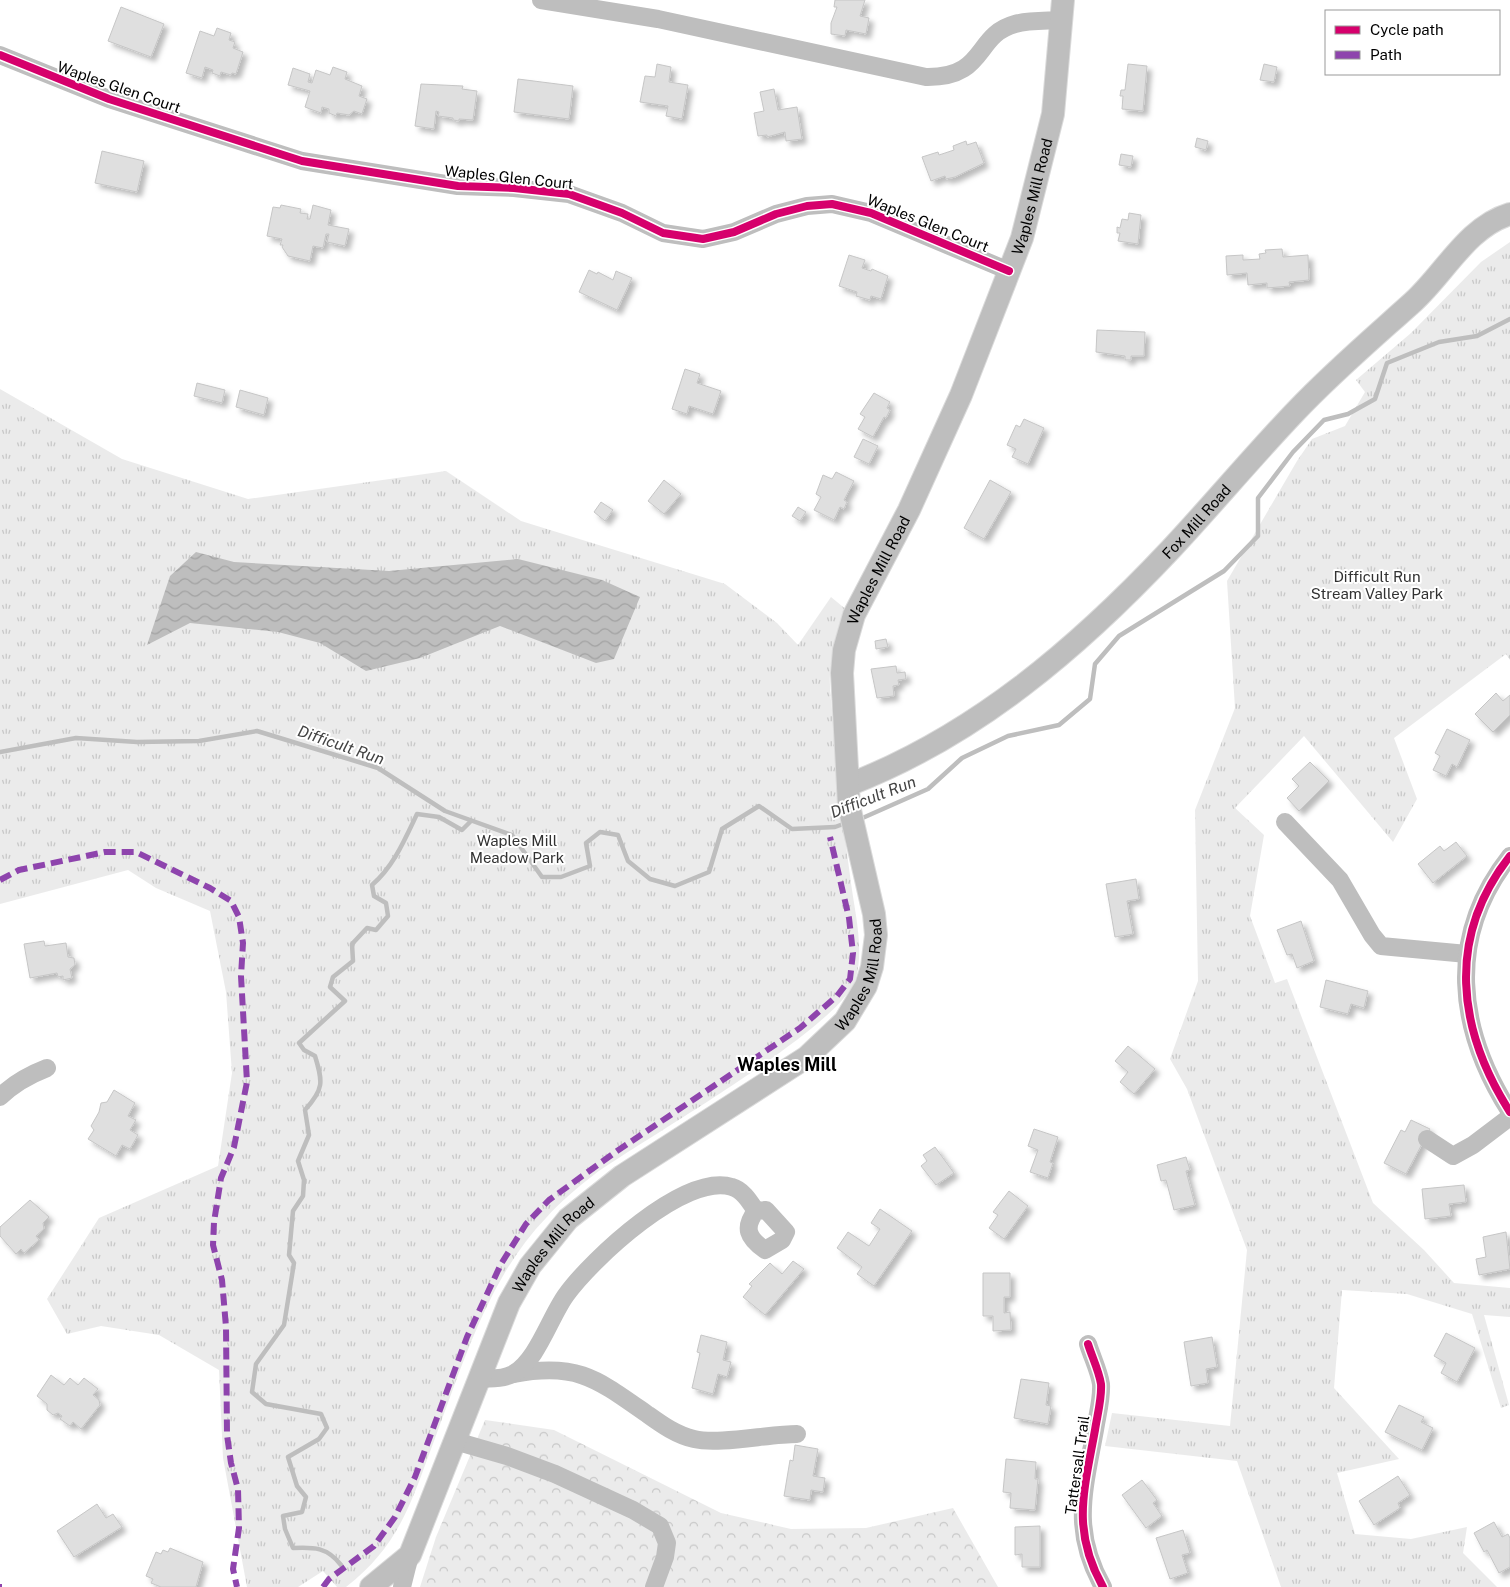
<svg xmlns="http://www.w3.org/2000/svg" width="1510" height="1587" viewBox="0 0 1510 1587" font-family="'Public Sans',sans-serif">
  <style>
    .forest { fill: url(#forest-crowns) }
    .park { fill: url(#park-tufts) }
    .water { fill: url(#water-waves) }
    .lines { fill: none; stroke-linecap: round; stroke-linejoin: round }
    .stream { stroke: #bebebe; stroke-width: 4.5 }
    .building { fill: #dfdfdf; stroke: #c6c6c6; filter: url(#shadow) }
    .major-casing { stroke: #dbdbdb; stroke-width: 24 }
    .minor { stroke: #bebebe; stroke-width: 18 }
    .major { stroke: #bebebe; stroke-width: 22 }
    .quiet { stroke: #8e44ad; stroke-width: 6; stroke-dasharray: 12 6; stroke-linecap: butt }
    .cycleway-casing { stroke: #fff; stroke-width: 11 }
    .cycleway { stroke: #d6006c; stroke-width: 8 }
    .labels { text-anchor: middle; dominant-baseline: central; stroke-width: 4; stroke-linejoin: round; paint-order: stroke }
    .street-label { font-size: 15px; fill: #000; stroke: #fff }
    .park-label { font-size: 15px; fill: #323232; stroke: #fff }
    .water-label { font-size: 16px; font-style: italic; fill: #434343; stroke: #fff }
    .quarter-label { font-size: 18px; font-weight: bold; fill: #000; stroke: #fff }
  </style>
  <defs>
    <pattern id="forest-crowns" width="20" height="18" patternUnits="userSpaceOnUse" patternTransform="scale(1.25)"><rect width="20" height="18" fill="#ebebeb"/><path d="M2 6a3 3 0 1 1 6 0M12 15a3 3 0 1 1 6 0" fill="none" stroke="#c8c8c8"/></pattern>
    <pattern id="park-tufts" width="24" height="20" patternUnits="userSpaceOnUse" patternTransform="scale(1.25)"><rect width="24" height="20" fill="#ebebeb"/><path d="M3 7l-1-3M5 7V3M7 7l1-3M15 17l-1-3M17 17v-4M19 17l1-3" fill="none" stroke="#c8c8c8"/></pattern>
    <pattern id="water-waves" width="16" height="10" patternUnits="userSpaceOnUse" patternTransform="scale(1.25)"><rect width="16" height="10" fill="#bebebe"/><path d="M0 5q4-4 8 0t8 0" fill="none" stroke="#a2a2a2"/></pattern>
    <filter id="shadow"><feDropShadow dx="4.5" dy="4.5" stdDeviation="2.5" flood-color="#0004"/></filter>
  </defs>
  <rect width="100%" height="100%" fill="#fff"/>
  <!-- forest -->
  <polygon class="forest" points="485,1420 554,1430 721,1513 791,1529 866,1528 953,1508 998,1587 420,1587 436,1537"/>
  <!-- park -->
  <g class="park">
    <polygon points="1510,242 1510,660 1506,654 1394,738 1417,799 1393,842 1304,736 1235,808 1264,835 1250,916 1275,983 1287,979 1373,1203 1424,1250 1454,1283 1510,1288 1510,1317 1484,1315 1509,1405 1501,1408 1472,1314 1407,1294 1342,1290 1334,1388 1399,1459 1337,1473 1355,1534 1411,1539 1467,1527 1463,1553 1497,1587 1281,1587 1237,1461 1105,1446 1112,1413 1230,1426 1247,1250 1187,1089 1170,1059 1198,981 1195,810 1235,708 1227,581 1297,461 1312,439 1345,426 1365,392 1356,380 1411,333 1481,262"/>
    <path d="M0 389 122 459 248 499 446 471 521 521 725 584 777 623 798 645 831 597 848 611C840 631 831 652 830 674 829 690 832 706 833 722 836 776 844 829 851 883 855 913 864 948 856 978 845 1025 642 1140 595 1174 578 1187 560 1202 546 1218 488 1278 463 1364 434 1441 411 1502 400 1545 346 1587H337L323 1571 298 1587H247L223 1458 219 1370 159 1335 101 1326 67 1334 47 1299 99 1218 218 1166 232 1073 226 992 210 911 156 888 128 870 0 904Z"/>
  </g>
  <!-- water -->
  <polygon class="water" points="196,552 234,562 389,571 518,559 602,580 640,597 614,659 596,663 500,626 420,658 366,671 320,643 278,632 190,623 147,645 170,576"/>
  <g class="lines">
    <!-- stream -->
    <g class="stream">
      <polyline points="0,752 76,738 137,742 199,741 257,731 378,768 445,811 512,835 542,877 561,877 590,866 586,843 600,832 618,835 628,861 650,879 675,886 709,872 722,829 759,806 792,829 835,827 846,823"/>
      <polyline points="858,820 928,789 962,758 1008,736 1059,725 1090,699 1095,664 1119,636 1224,571 1258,536 1258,498 1293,452 1324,420 1348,414 1375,399 1387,363 1439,342 1477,336 1510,319"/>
      <path d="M341 1565C327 1547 314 1547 293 1548L285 1529 283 1516 302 1512 306 1497 297 1486 288 1457 319 1439 327 1428 321 1414 266 1404 252 1392 256 1364 284 1325 294 1263 289 1255 293 1211 303 1196 304 1180 298 1161 309 1135 305 1110C324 1089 323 1082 315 1056L304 1050 299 1043 345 1001 330 987 333 977 353 961 352 944 367 928 376 930 388 916 386 903 374 896 372 885C394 866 405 839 417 814L439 817 462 830 471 821"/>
    </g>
  </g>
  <!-- building -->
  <g class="building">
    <polygon points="835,0 865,0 860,16 869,18 866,34 846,30 845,36 831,34 831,23 837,7 834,7"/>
    <polygon points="121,7 164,24 151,57 108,41"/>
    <polygon points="217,28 231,33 229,40 235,42 233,48 243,52 236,74 232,73 231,75 221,72 220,76 212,73 213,70 205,67 202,78 186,73 200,31 214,36"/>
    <polygon points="657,64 671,67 669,82 688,85 682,119 666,116 668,106 640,102 645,76 655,77"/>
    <polygon points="1128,64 1147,66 1143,111 1122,109 1123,96 1120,96 1121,90 1125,90"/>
    <polygon points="1264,64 1277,67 1274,82 1260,80"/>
    <polygon points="333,67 347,72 345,79 362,86 359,96 367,99 362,114 354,111 349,115 337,113 336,116 329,113 329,109 322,107 321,113 310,109 305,107 310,91 288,85 293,68 310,74 308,82 312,83 316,70 330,75"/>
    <polygon points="518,79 573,86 569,119 514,112"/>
    <polygon points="421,84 463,86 462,89 477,91 473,120 459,119 459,121 453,120 453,118 438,116 439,112 436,111 434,129 415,126"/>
    <polygon points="774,89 778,110 797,107 802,139 786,141 785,132 767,137 767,135 758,136 754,113 764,111 760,92"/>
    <polygon points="1197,138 1208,141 1206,150 1195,147"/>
    <polygon points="966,141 967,145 976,142 984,163 955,177 946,179 945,176 931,181 922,157 938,152 939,155 954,150 953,146"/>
    <polygon points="102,151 144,161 137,192 95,183"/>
    <polygon points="1121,154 1133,156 1131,167 1119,165"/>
    <polygon points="281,205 301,209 300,213 308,214 307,219 310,219 313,205 331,210 328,225 349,229 345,246 327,242 329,234 326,234 323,248 313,246 310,261 288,256 282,247 283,245 280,245 282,239 267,236 273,207 280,208"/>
    <polygon points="1129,213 1141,215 1138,244 1118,241 1120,233 1117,233 1117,227 1120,228 1122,219 1128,220"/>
    <polygon points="1282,249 1283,257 1308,255 1309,280 1289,282 1290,286 1267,288 1267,283 1248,285 1247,273 1227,275 1226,256 1243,255 1243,260 1260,259 1259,254 1266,253 1265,250"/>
    <polygon points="849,255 865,260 862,268 871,271 872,269 888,276 881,299 871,296 870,300 856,296 857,292 839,286"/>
    <polygon points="589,270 597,274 598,272 613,280 616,271 632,278 617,310 579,292"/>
    <polygon points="1097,330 1145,332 1144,356 1131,356 1131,360 1125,360 1125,356 1096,352"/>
    <polygon points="685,369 700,374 697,383 721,391 713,414 689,406 687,414 672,409"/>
    <polygon points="197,383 225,390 222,403 194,396"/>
    <polygon points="240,390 268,398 264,415 236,407"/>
    <polygon points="874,393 890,402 887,408 890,410 886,418 884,417 873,437 858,429 865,417 860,414"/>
    <polygon points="1024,419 1044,428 1028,464 1012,457 1016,449 1007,445 1016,425 1020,427"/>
    <polygon points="863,439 878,446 869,464 854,457"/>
    <polygon points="836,472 854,481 844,500 847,502 844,509 840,507 834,520 814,510 821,497 816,494 823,475 832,479"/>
    <polygon points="664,480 681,494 664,514 648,501"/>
    <polygon points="990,480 1011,492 984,539 964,528"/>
    <polygon points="601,502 613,510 605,521 594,512"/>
    <polygon points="798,507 806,512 800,521 792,516"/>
    <polygon points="886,639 888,647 876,649 875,641"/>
    <polygon points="896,666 897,673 905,672 906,679 898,680 899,685 893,686 894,696 877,698 871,669"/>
    <polygon points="1496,693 1503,701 1510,695 1510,715 1493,732 1475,714"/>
    <polygon points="1447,729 1470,740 1457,767 1452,764 1446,776 1433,770 1440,756 1435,753"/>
    <polygon points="1310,762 1329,781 1299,811 1287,798 1299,786 1292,779"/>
    <polygon points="1456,842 1467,856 1433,883 1418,864 1440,846 1444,851"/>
    <polygon points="1136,879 1139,899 1127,901 1133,934 1115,937 1106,884"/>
    <polygon points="1301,921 1314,961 1297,968 1292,954 1287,955 1277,930"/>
    <polygon points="44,941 45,946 66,943 68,957 74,958 75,965 70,969 72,978 63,980 63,976 58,977 57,973 30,978 24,944"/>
    <polygon points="1326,980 1368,991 1364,1008 1351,1004 1348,1014 1320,1007"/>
    <polygon points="1128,1046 1155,1069 1134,1094 1120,1082 1128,1072 1115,1061"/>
    <polygon points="114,1090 135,1103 128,1116 136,1120 130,1130 138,1135 130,1149 122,1145 116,1156 88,1139 94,1130 91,1126 99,1112 101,1103 107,1102"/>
    <polygon points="1411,1120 1430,1129 1406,1174 1384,1163 1401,1130 1405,1132"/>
    <polygon points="1034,1129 1058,1137 1050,1162 1053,1163 1048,1178 1030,1172 1038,1150 1028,1146"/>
    <polygon points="935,1147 954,1173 936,1185 921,1166 927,1161 923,1155"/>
    <polygon points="1186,1157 1190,1170 1186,1171 1195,1205 1174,1210 1166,1180 1161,1181 1157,1165"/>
    <polygon points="1464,1185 1466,1202 1449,1204 1451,1216 1425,1219 1422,1189"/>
    <polygon points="1009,1191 1028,1206 1004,1239 989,1228 998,1215 993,1212"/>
    <polygon points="30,1200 49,1217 43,1223 44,1229 36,1236 39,1240 24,1253 21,1249 16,1254 0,1236 0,1227"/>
    <polygon points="880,1209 912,1231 874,1286 857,1274 862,1267 837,1248 848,1232 869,1246 880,1229 871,1223"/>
    <polygon points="1506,1232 1510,1269 1479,1275 1476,1259 1486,1257 1483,1237"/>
    <polygon points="793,1261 804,1269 765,1315 743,1297 752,1286 749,1284 770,1263 782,1274"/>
    <polygon points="983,1273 1010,1273 1010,1297 1004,1297 1004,1313 1010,1312 1011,1330 993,1331 993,1316 983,1316"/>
    <polygon points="1446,1333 1475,1348 1457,1382 1441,1373 1446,1363 1434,1356"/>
    <polygon points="701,1335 727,1342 723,1360 731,1362 727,1377 718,1374 713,1394 692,1388 700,1353 697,1352"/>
    <polygon points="1212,1337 1217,1367 1206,1369 1208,1383 1191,1386 1184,1342"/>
    <polygon points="51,1375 64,1385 70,1378 78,1385 84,1378 98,1389 93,1395 99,1400 100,1405 81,1429 73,1422 70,1426 60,1419 62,1416 58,1413 53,1415 47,1410 47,1404 37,1396"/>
    <polygon points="1021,1379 1049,1383 1046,1405 1051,1406 1048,1424 1014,1418"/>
    <polygon points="1399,1405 1424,1417 1421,1422 1433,1428 1422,1450 1385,1432"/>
    <polygon points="795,1445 818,1449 813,1476 825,1478 823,1492 811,1490 810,1500 784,1496 790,1460 793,1461"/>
    <polygon points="1006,1459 1036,1462 1035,1479 1038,1479 1035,1510 1010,1508 1011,1493 1003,1492"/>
    <polygon points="1398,1476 1410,1495 1398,1503 1400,1508 1374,1525 1359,1501"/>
    <polygon points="1142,1480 1157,1500 1153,1503 1162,1516 1146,1528 1122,1495"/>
    <polygon points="97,1504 106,1518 113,1514 122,1527 74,1557 57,1531"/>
    <polygon points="1494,1522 1502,1537 1508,1534 1510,1538 1510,1567 1499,1573 1487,1550 1484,1552 1474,1533"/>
    <polygon points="1040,1526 1040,1567 1022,1567 1022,1554 1015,1555 1015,1527"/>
    <polygon points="1183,1530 1190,1553 1182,1555 1188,1573 1170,1579 1156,1538"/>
    <polygon points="170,1548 203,1562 196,1587 161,1587 151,1583 153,1579 146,1576 156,1552 161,1554 163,1550 168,1552"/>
  </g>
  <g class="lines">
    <defs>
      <g id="major">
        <path id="s1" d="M848 785C975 736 1078 648 1171 549 1213 504 1253 456 1296 411 1333 372 1373 338 1413 302 1445 273 1467 227 1510 214"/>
        <path id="s2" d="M371 1587 410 1555 509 1303 530 1266 568 1219 622 1176 807 1057 845 1021 866 986 872 967 876 935 874 914 849 806 842 673 844 650 854 615 909 510 961 395 1022 238 1053 114 1063 0"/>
      </g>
    </defs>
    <!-- major casing -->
    <use href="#major" class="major-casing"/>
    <!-- minor -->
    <g class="minor">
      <path d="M541 0 658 19 926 77C987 78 974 35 1015 24 1029 20 1047 21 1062 20"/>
      <polyline points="0,55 109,99 302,161 458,186 514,188 569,194 622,213 663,233 703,239 734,232 776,214 807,206 832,204 871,213 1009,271"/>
      <polyline points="1285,822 1340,880 1372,935 1381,946 1467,954"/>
      <path d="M1510 856C1446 937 1457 1029 1510 1112"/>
      <path d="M0 1097C14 1083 29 1075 47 1068"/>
      <polyline points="1427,1139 1453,1156 1473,1145 1510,1117"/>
      <path d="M1088 1344C1092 1357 1099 1371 1101 1384 1102 1399 1097 1416 1095 1430 1084 1491 1071 1530 1103 1587"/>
      <path d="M514 1374C577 1362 597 1379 647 1414 661 1424 676 1435 694 1439 719 1445 768 1434 797 1434"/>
      <path d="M479 1378C490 1379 503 1379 513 1374 537 1361 550 1317 566 1295 592 1259 685 1172 732 1187 743 1190 750 1202 756 1211 743 1228 748 1238 765 1250L782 1240 786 1232 766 1210 756 1211"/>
      <polyline points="455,1441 507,1456 555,1474 633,1510 660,1526 667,1543 665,1557 654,1587"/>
      <polyline points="402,1587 410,1555"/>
    </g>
    <!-- major -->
    <use href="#major" class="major"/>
    <!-- quiet -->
    <g class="quiet">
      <polyline points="0,880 19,870 105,852 136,852 210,888 231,901 239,917 243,943 241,976 247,1082 234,1147 221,1178 214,1222 213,1245 222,1280 226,1327 227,1435 231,1463 238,1489 239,1528 233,1569 237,1587"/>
      <polyline points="0,1587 2,1587"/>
      <polyline points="323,1587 329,1579 374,1546 395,1517 415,1477 467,1337 501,1264 526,1224 549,1200 617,1151 800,1028 837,996 850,979 853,953 849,918 830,837"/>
    </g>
    <defs>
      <g id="cycleway">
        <polyline points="0,55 109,99 302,161 458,186 514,188 569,194 622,213 663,233 703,239 734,232 776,214 807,206 832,204 871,213 1009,271"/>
        <path d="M1510 856C1446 937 1457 1029 1510 1112"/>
        <path d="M1088 1344C1092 1357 1099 1371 1101 1384 1102 1399 1097 1416 1095 1430 1084 1491 1071 1530 1103 1587"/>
      </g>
    </defs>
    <!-- cycleway casing -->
    <use href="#cycleway" class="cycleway-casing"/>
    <!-- cycleway -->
    <use href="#cycleway" class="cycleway"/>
  </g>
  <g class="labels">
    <!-- street labels -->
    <g class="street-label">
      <text transform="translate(119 87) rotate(19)">Waples Glen Court</text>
      <text transform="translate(509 177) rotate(6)">Waples Glen Court</text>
      <text stroke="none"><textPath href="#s2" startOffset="1639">Waples Mill Road</textPath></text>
      <text transform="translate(928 223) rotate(22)">Waples Glen Court</text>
      <text stroke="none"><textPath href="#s1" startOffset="441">Fox Mill Road</textPath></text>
      <text stroke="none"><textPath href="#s2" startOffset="1234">Waples Mill Road</textPath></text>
      <text stroke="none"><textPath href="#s2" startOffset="815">Waples Mill Road</textPath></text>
      <text stroke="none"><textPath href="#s2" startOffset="395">Waples Mill Road</textPath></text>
      <text transform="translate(1077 1465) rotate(-82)">Tattersall Trail</text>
    </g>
    <!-- park labels -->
    <g class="park-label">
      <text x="1377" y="576">Difficult Run<tspan x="1377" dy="17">Stream Valley Park</tspan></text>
      <text x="517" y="840">Waples Mill<tspan x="517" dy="17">Meadow Park</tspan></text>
    </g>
    <!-- water labels -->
    <g class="water-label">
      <text transform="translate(341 745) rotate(19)">Difficult Run</text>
      <text transform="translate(873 797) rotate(-21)">Difficult Run</text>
    </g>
    <!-- quarter labels -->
    <g class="quarter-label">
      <text x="787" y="1064">Waples Mill</text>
    </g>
  </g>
  <!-- legend -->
  <rect x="1325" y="10" width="175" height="65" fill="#ffffff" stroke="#999999"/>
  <rect x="1335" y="26" width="25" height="8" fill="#d6006c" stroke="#999999"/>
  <text x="1370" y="35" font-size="15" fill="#000000">Cycle path</text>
  <rect x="1335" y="51" width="25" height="8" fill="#8e44ad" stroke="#999999"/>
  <text x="1370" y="60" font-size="15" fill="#000000">Path</text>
</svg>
